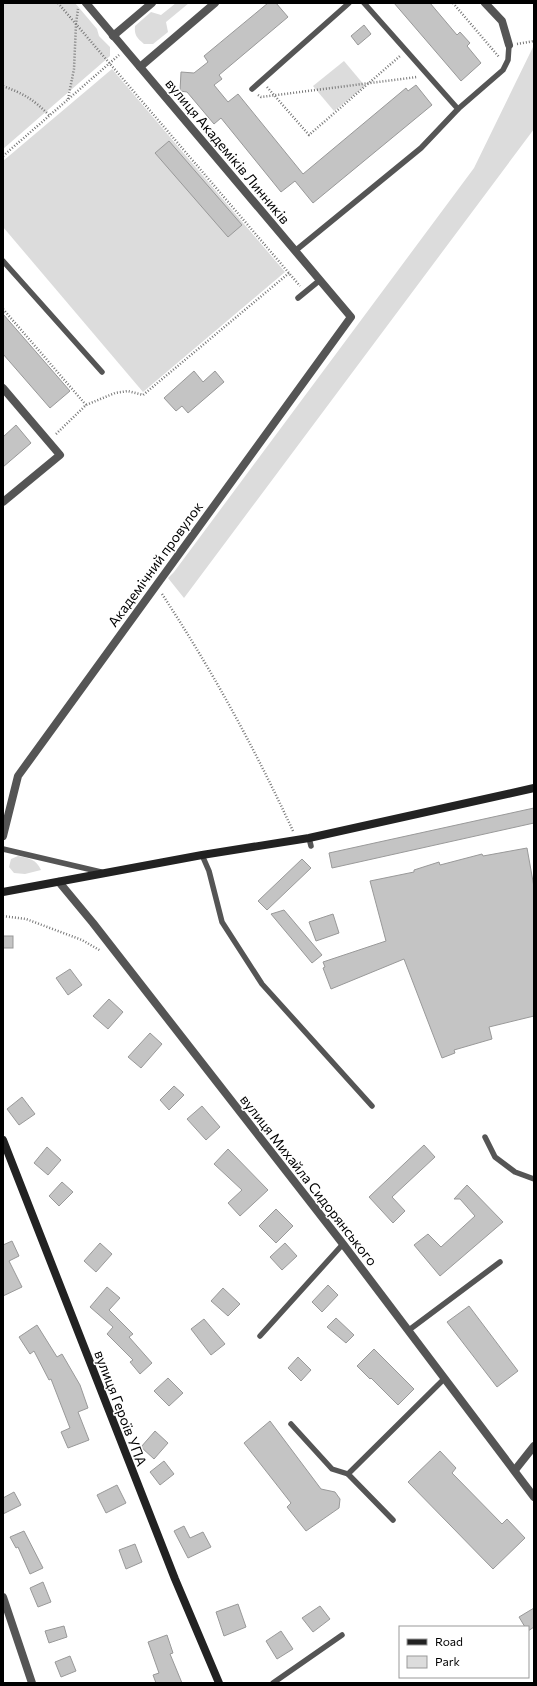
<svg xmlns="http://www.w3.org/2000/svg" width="537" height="1686" viewBox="0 0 537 1686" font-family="Commissioner,sans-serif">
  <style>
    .green { fill: #dcdcdc }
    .building { fill: #c4c4c4; stroke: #999 }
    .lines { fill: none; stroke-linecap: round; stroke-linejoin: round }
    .path { stroke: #777; stroke-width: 2.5; stroke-dasharray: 1 2; stroke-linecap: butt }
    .lane { stroke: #555; stroke-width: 5.5 }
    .street { stroke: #555; stroke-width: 8 }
    .secondary { stroke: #222; stroke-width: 8 }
    .labels { text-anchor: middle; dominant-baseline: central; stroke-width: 3; stroke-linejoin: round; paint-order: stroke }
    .street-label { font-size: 14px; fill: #000; stroke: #fff }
  </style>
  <rect width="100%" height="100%" fill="#fff"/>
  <!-- green -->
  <g class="green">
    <polygon points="3,3 75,3 97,29 99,36 110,47 110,56 3,149"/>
    <path d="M176 3H189L166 22 168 32 153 44H144C137 38 134 35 135 26L151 12 161 15Z"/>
    <polygon points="534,45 534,129 184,598 168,578 174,572 474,168"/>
    <polygon points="344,61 365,86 334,111 313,86"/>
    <polygon points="112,69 285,272 143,392 3,227 3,161"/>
    <path d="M18 856C29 858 36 859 41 870L25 874 14 873 9 867 11 859Z"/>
  </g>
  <!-- building -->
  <g class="building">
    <polygon points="268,3 276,3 288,17 219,75 222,79 214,85 228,102 238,94 303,174 406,88 408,91 416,85 432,105 313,203 295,181 281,192 221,118 214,124 187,92 180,91 181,72 194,73 208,62 204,56"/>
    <polygon points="394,3 430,3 457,35 460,32 470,43 467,46 481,63 461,81"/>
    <polygon points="364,25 371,34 358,45 351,36"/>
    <polygon points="169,141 242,225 228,237 155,153"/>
    <polygon points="3,314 70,391 50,408 3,354"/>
    <polygon points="194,371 203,382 215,371 224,382 188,413 182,406 176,411 164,398"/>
    <polygon points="16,425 31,443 3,467 3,437"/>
    <polygon points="534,808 534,823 332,868 329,853"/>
    <polygon points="527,848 534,887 534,1016 489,1027 492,1039 454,1050 455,1053 442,1058 404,959 331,989 323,968 325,967 323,962 386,941 370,881 414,872 414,870 439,862 440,865 482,854 483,856"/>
    <polygon points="302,859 311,868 267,910 258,901"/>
    <polygon points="284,910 322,955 312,963 271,914"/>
    <polygon points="333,914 339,933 316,941 309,922"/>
    <rect x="3" y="936" width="10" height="12"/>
    <polygon points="70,969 82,985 68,995 56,978"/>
    <polygon points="109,999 123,1012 108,1029 93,1016"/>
    <polygon points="150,1033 162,1044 141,1068 128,1057"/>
    <polygon points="174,1086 184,1095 169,1110 160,1100"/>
    <polygon points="22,1097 35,1114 19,1125 7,1109"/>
    <polygon points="202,1106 220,1127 206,1140 187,1119"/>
    <polygon points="424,1145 435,1157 392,1197 405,1211 393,1223 369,1197"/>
    <polygon points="47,1147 61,1160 48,1175 34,1163"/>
    <polygon points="228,1149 268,1190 240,1216 228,1203 242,1190 214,1164"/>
    <polygon points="62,1182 73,1192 59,1206 49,1196"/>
    <polygon points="467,1185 503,1222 440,1276 414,1245 428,1234 441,1247 475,1216 460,1199 454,1199"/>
    <polygon points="276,1209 293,1226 276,1243 259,1226"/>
    <polygon points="12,1241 19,1256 9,1261 22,1287 3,1296 3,1245"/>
    <polygon points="100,1243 112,1254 96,1272 84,1261"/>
    <polygon points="285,1243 297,1256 282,1270 270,1257"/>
    <polygon points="328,1285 338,1295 322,1312 312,1302"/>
    <polygon points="107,1287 120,1298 109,1310 133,1334 129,1337 152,1363 140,1374 130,1362 133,1360 107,1334 113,1327 90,1307"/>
    <polygon points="223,1288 240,1304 228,1316 211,1301"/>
    <polygon points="469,1306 518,1371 497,1387 447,1322"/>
    <polygon points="336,1318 354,1335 346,1343 327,1327"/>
    <polygon points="204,1319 225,1344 211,1355 191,1329"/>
    <polygon points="37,1325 57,1357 62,1354 80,1385 88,1408 78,1412 89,1440 68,1448 61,1432 70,1428 51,1379 49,1380 34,1351 30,1354 19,1337"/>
    <polygon points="374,1349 414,1389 398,1405 371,1378 370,1379 357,1366"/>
    <polygon points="298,1357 311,1370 301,1381 288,1368"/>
    <polygon points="168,1378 183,1393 169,1406 154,1391"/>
    <polygon points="270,1421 321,1489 335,1492 340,1499 339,1508 306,1531 287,1507 291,1503 244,1443"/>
    <polygon points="155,1431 168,1443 154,1459 141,1447"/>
    <polygon points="440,1451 456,1468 452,1473 502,1524 507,1519 525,1538 493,1569 408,1482"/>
    <polygon points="164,1461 174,1474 160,1485 150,1472"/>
    <polygon points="117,1485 126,1503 106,1513 97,1495"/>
    <polygon points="14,1492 21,1505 3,1514 3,1498"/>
    <polygon points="184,1526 190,1538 203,1532 211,1547 188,1558 174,1531"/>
    <polygon points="24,1531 43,1568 30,1574 18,1547 16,1548 10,1537"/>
    <polygon points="135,1544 142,1562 126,1569 119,1550"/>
    <polygon points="43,1582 51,1602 38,1607 30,1588"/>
    <polygon points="238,1604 246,1627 224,1636 216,1612"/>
    <polygon points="320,1606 330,1619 313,1632 302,1618"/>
    <polygon points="534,1608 534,1627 528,1631 528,1627 525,1627 519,1617"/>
    <polygon points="64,1626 67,1637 49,1643 45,1631"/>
    <polygon points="281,1631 293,1649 277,1659 266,1641"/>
    <polygon points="167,1635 173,1653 170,1654 182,1683 156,1683 153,1675 159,1673 148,1642"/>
    <polygon points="70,1656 76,1671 61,1677 55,1662"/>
  </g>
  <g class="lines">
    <!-- path -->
    <g class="path">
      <polyline points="58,3 300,286"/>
      <polyline points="453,3 499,57"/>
      <polyline points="517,44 534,41"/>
      <path d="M3 86C24 94 33 99 49 115"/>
      <polyline points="267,87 309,135 400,56"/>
      <polyline points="258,95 261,97 417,77"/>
      <polyline points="68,99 74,69 76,24 78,9"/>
      <polyline points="3,156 119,55"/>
      <polyline points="3,309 86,405"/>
      <polyline points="56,434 86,405 115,393 128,391 143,395 289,273"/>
      <path d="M162 594C212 670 255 749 293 831"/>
      <polyline points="3,916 26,919 82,940 101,951"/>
    </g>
    <!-- lane -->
    <g class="lane">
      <polyline points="252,89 349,3"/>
      <polyline points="458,109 503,70 508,60 509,45"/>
      <polyline points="295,251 421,148 458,109 364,3"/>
      <polyline points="3,261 102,372"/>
      <polyline points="298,298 320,280"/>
      <polyline points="309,838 311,846"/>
      <polyline points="3,849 101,872"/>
      <polyline points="202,855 209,871 222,922 262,984 372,1106"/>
      <polyline points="485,1137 495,1157 515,1172 534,1179"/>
      <polyline points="409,1330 500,1262"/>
      <polyline points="260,1336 343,1244"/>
      <polyline points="291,1424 332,1469 348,1474"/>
      <polyline points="393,1520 348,1474 444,1379"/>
      <polyline points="273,1683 342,1635"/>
    </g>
    <!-- street -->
    <g class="street">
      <polyline points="485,3 502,21 509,45"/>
      <polyline points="113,36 152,3"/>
      <polyline points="140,67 215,3"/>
      <polyline points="3,388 60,455 3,502"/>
      <polyline points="3,836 18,776 351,317 86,3"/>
      <polyline points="59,882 93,923 343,1244 534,1497"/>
      <polyline points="515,1470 534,1446"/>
      <polyline points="3,1597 32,1683"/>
    </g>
    <!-- secondary -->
    <g class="secondary">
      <polyline points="3,892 202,855 309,838 534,788"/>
      <polyline points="3,1140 175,1579 219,1683"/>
    </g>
  </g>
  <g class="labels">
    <!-- street labels -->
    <g class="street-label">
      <text transform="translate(228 151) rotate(50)">вулиця Академіків Линників</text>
      <text transform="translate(155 564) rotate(-54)">Академічний провулок</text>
      <text transform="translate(309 1180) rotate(52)">вулиця Михайла Сидорянського</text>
      <text transform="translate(121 1408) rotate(69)">вулиця Героїв УПА</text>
    </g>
  </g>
  <!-- border -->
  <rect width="537" height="1686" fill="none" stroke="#000000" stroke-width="8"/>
  <!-- legend -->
  <rect x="399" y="1626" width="130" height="52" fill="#ffffff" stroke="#999999"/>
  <rect x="407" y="1639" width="20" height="6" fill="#222222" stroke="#999999"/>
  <text x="435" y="1646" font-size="12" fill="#000000">Road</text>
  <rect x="407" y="1656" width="20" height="12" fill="#dcdcdc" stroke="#999999"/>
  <text x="435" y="1666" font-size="12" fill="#000000">Park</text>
</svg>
